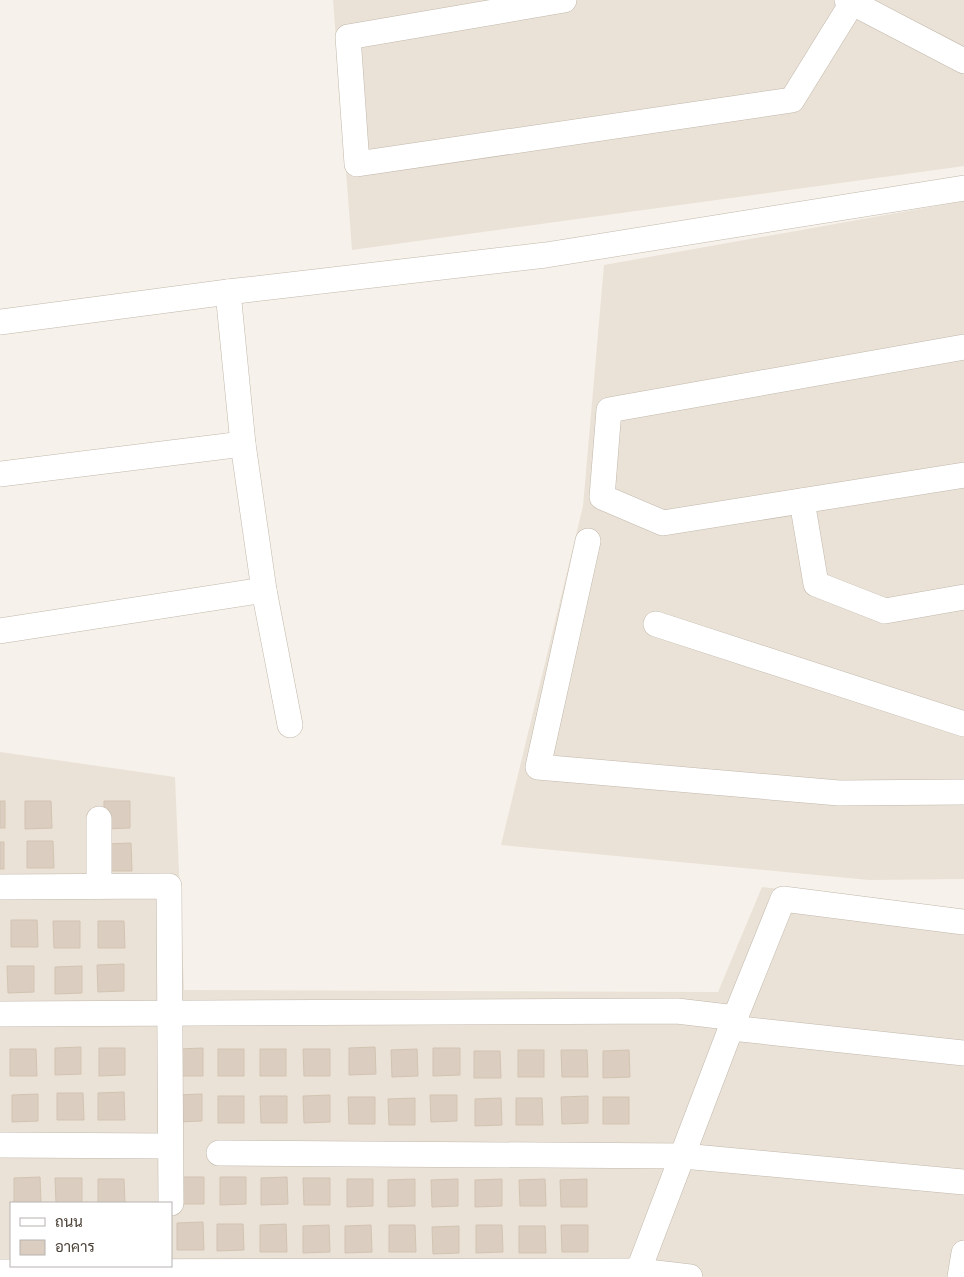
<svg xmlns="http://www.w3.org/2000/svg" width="964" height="1277" viewBox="0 0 964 1277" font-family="'PT Sans',Sarabun,sans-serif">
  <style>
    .residential { fill: #eae2d7; fill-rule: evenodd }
    .building { fill: #dbcec1; stroke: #d3c3b1 }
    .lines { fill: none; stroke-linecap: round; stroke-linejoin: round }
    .minor-casing { stroke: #c2b8ab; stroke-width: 26 }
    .minor { stroke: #fff; stroke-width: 25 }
  </style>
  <rect width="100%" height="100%" fill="#f6f1ea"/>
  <!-- residential -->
  <g class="residential">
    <polygon points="333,0 964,0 964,166 352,250"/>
    <polygon points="964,201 964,879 869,880 501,845 583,506 604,265"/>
    <path d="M0 752 175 777 184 990 718 992 762 887 964 910V1277H0ZM11 1203H171V1266H11Z"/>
  </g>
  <!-- building -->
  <g class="building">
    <rect x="0" y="801" width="5" height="27"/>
    <polygon points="25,801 51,801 52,828 25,829"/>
    <polygon points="104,801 130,801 130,828 104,829"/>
    <polygon points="27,841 53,841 54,868 27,868"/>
    <rect x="0" y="842" width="4" height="27"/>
    <polygon points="131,843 132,871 106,871 105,844"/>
    <polygon points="11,920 37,920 38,947 11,947"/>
    <polygon points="53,921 80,921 80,948 54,948"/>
    <polygon points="98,921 124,921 125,948 98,948"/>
    <polygon points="124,964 124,991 98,992 97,965"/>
    <polygon points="7,966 34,966 34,992 8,993"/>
    <polygon points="82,966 82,993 55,994 55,967"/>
    <polygon points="81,1047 81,1074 55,1075 55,1048"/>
    <polygon points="375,1047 376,1074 349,1075 349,1048"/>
    <polygon points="99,1048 125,1048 125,1075 99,1076"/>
    <polygon points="203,1048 203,1076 177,1076 177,1049"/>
    <polygon points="433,1048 460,1048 460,1075 433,1076"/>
    <polygon points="10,1049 36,1049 37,1076 10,1076"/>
    <rect x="218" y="1049" width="26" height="27"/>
    <rect x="260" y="1049" width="26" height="27"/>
    <polygon points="303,1049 330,1049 330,1076 304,1076"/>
    <polygon points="417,1049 418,1076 392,1077 391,1050"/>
    <rect x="518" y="1050" width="26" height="27"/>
    <polygon points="561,1050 587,1050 588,1077 562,1077"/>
    <polygon points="629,1050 630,1077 603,1078 603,1051"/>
    <polygon points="474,1051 500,1051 501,1078 474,1078"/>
    <polygon points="124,1092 125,1120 98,1120 98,1093"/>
    <polygon points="57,1093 83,1093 84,1120 57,1120"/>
    <polygon points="38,1094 38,1121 12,1122 12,1095"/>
    <polygon points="202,1094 202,1121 176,1122 176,1095"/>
    <polygon points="330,1095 330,1122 304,1123 303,1096"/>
    <polygon points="430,1095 457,1095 457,1121 431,1122"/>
    <rect x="218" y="1096" width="26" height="27"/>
    <polygon points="260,1096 287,1096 287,1123 261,1123"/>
    <polygon points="588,1096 588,1123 562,1124 561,1097"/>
    <polygon points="348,1097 375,1097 375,1124 349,1124"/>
    <rect x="603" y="1097" width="26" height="27"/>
    <polygon points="415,1098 415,1125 389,1125 388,1099"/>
    <polygon points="501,1098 502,1125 475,1126 475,1099"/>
    <polygon points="516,1098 542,1098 543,1125 516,1125"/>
    <polygon points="40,1177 41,1203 14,1203 14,1178"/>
    <polygon points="177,1177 204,1177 204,1204 178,1204"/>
    <polygon points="220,1177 246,1177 246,1204 220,1205"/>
    <polygon points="287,1177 288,1204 261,1205 261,1178"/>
    <polygon points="55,1178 82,1178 82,1203 56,1203"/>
    <polygon points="303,1178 330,1178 330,1205 304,1205"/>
    <polygon points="98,1179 124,1179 125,1203 98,1203"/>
    <polygon points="347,1179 373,1179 373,1206 347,1207"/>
    <polygon points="415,1179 415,1206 388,1207 388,1180"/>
    <polygon points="458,1179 458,1206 432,1207 431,1180"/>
    <polygon points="502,1179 502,1206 475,1207 475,1180"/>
    <polygon points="545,1179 546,1206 520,1206 519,1180"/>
    <polygon points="587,1179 587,1207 561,1207 560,1180"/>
    <polygon points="203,1222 204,1250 177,1250 177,1223"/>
    <polygon points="217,1224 243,1224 244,1250 217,1251"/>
    <polygon points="286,1224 287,1252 260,1252 260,1225"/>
    <polygon points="329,1225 330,1252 303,1253 303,1226"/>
    <polygon points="371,1225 372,1252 345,1253 345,1226"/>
    <polygon points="389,1225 415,1225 416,1252 389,1252"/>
    <polygon points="476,1225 502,1225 503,1252 476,1253"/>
    <polygon points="561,1225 588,1225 588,1252 562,1252"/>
    <polygon points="459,1226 459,1253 433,1254 432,1227"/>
    <polygon points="519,1226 545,1226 546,1253 519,1253"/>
  </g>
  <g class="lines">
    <defs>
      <g id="minor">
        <polyline points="564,0 348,37 357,164 792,100 852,3"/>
        <polyline points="847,0 964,61"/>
        <polyline points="228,292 243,444 264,590 290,725"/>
        <polyline points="0,322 228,292 546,255 964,188"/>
        <polyline points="964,347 609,410 602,497 663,523 964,475"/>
        <polyline points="0,474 243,444"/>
        <polyline points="802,501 816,584 885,611 964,597"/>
        <polyline points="588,541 538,767 839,793 964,792"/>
        <polyline points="656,624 964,724"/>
        <polyline points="0,631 264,590"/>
        <polyline points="99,886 99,819"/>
        <polyline points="0,887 169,886 171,1203"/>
        <polyline points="0,1014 677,1011 736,1018"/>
        <polyline points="731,1028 964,1053"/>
        <polyline points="0,1145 170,1146"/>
        <polyline points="219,1153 683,1156 964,1182"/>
        <polyline points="0,1272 639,1271 690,1277"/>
        <polyline points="636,1277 731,1028 783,899 964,922"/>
        <polyline points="960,1277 964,1253"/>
      </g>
    </defs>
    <!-- minor casing -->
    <use href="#minor" class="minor-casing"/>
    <!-- minor -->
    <use href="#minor" class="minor"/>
  </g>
  <!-- legend -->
  <rect x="10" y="1202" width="162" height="65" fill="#ffffff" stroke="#b7b3af"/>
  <rect x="20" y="1218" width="25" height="8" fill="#ffffff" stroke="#b7b3af"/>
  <text x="55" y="1227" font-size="15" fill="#4a4137">ถนน</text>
  <rect x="20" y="1240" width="25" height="15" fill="#dbcec1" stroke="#b7b3af"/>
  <text x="55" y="1252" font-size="15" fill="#4a4137">อาคาร</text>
</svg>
